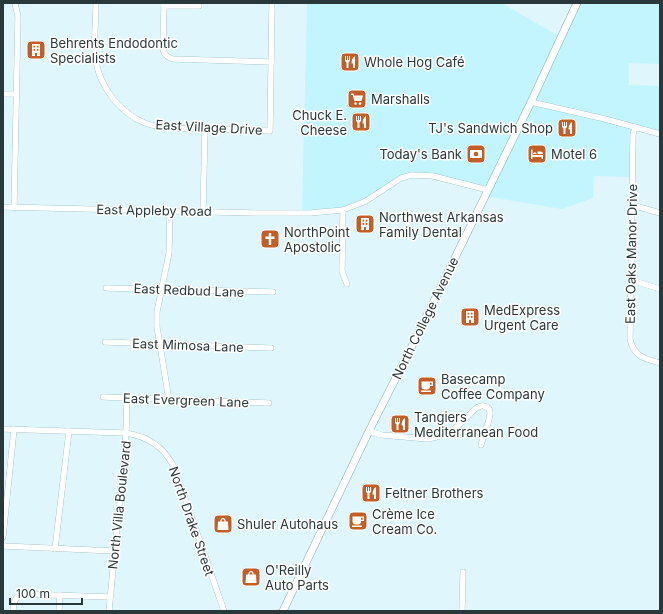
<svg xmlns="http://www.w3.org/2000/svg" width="663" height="614" viewBox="0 0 663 614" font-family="Inter,sans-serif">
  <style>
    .built { fill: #c2f5ff }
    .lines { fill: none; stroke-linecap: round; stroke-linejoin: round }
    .minor-casing { stroke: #86adb4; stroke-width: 6 }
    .major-casing { stroke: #86adb4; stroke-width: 8 }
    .minor { stroke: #fff; stroke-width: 5.5 }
    .major { stroke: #fff; stroke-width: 7 }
    .labels { text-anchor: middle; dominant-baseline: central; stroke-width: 3; stroke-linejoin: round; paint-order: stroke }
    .poi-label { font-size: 13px; fill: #28383b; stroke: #fff; text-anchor: start }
    .street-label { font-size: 13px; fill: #28383b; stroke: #fff }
  </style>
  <rect width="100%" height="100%" fill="#dff7fc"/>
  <!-- built -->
  <polygon class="built" points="307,3 501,3 561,37 577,3 660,3 660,64 629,63 629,85 660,86 660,134 635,127 632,177 594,176 593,198 562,209 485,196 487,190 433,176 412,175 343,210 302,213"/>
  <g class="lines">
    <defs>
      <g id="minor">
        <path d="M96 3C96 22 93 43 96 62 101 88 120 113 145 123 152 126 160 127 169 128L270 131 272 3"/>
        <path d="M164 3 163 48C164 55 167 57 173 59L271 62"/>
        <polyline points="164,6 199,6"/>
        <polyline points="3,94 16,94"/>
        <polyline points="531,102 605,119 660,134"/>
        <path d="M635 127 633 135 630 339C633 356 645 359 660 363"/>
        <polyline points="632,205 660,213"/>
        <polyline points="3,207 258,213 310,213 343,210 366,201 401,178 412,175 433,176 488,190"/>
        <polyline points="14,207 18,17 15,3"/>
        <polyline points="343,210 342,271 347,284"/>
        <polyline points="203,212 205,129"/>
        <polyline points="631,280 660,289"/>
        <polyline points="106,288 273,292"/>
        <polyline points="105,342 271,348"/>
        <polyline points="103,397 269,403"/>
        <polyline points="169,400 157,327 157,312 169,253 170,211"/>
        <path d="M3 429 126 433C150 437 165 448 175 469L224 611"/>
        <path d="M369 431 382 435 428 439C451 435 460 425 475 409 478 407 481 405 484 406 488 407 490 410 490 413 490 420 483 438 481 445"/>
        <polyline points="3,537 14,429"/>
        <polyline points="3,546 114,551"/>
        <polyline points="55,549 69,431"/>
        <path d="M13 611C14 603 14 597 22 594L110 597"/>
        <polyline points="59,611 60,595"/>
        <polyline points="109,611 126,433 127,398"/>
        <polyline points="462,611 463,572"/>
      </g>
      <polyline id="major" points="283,611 369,431 411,348 531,102 577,3"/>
    </defs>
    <!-- minor casing -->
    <use href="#minor" class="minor-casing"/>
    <!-- major casing -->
    <use href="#major" class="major-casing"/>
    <!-- minor -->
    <use href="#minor" class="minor"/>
    <!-- major -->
    <use href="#major" class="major"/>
  </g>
  <!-- icons -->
  <defs>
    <symbol id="building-square" viewBox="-11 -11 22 22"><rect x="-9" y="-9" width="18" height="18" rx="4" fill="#c25e27" stroke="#fff"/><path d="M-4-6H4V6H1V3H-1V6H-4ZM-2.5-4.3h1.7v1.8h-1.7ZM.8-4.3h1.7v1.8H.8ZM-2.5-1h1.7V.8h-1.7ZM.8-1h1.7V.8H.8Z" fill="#fff"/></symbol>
    <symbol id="restaurant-square" viewBox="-11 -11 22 22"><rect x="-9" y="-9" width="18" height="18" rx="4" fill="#c25e27" stroke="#fff"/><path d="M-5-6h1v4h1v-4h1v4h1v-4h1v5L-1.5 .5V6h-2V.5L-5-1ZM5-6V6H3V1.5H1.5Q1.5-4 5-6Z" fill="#fff"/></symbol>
    <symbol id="supermarket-square" viewBox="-11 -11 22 22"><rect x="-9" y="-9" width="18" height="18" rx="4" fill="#c25e27" stroke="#fff"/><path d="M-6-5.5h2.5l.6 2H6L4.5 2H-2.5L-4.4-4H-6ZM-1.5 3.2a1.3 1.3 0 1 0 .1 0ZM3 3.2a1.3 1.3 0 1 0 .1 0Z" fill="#fff"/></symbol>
    <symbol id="bank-square" viewBox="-11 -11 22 22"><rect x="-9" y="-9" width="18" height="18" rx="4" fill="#c25e27" stroke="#fff"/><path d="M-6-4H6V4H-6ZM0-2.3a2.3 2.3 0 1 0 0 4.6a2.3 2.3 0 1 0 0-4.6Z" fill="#fff"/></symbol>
    <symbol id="hotel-square" viewBox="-11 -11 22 22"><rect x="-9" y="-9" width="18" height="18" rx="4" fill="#c25e27" stroke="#fff"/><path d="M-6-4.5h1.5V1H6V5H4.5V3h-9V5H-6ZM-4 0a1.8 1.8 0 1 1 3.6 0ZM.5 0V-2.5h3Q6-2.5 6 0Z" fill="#fff"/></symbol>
    <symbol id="church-square" viewBox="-11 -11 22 22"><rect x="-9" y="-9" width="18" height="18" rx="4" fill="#c25e27" stroke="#fff"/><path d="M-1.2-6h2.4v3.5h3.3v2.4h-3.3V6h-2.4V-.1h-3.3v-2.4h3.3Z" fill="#fff"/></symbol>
    <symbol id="cafe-square" viewBox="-11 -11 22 22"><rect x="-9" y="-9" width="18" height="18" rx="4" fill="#c25e27" stroke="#fff"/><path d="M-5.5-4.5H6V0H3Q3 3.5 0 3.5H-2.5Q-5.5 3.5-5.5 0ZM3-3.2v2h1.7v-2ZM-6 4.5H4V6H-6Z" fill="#fff"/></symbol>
    <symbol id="shop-square" viewBox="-11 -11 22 22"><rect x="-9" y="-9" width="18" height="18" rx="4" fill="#c25e27" stroke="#fff"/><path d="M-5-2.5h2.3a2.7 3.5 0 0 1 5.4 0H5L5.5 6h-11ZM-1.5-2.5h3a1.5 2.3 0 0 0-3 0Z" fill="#fff"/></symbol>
  </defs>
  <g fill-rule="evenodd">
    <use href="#building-square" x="25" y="39" width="22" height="22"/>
    <use href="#restaurant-square" x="339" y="51" width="22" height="22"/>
    <use href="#supermarket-square" x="346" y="88" width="22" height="22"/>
    <use href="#restaurant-square" x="350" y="111" width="22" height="22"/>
    <use href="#restaurant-square" x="556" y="117" width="22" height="22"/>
    <use href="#bank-square" x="465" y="143" width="22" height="22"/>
    <use href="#hotel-square" x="526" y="143" width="22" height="22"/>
    <use href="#building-square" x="354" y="213" width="22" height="22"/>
    <use href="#church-square" x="259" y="228" width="22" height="22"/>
    <use href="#building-square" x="459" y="306" width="22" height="22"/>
    <use href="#cafe-square" x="416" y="375" width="22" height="22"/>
    <use href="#restaurant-square" x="389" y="413" width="22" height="22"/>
    <use href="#restaurant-square" x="360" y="482" width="22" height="22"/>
    <use href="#cafe-square" x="347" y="510" width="22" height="22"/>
    <use href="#shop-square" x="212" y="513" width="22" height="22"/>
    <use href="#shop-square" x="240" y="566" width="22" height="22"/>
  </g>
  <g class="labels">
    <!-- poi labels -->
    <g class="poi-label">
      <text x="50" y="43">Behrents Endodontic<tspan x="50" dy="15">Specialists</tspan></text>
      <text x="364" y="62">Whole Hog Café</text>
      <text x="371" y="99">Marshalls</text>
      <text x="347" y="115" text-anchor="end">Chuck E.<tspan x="347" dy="15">Cheese</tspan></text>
      <text x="553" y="128" text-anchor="end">TJ's Sandwich Shop</text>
      <text x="462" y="154" text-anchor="end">Today's Bank</text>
      <text x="551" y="154">Motel 6</text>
      <text x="379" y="217">Northwest Arkansas<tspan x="379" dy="15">Family Dental</tspan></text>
      <text x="284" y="232">NorthPoint<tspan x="284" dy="15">Apostolic</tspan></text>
      <text x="484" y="310">MedExpress<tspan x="484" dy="15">Urgent Care</tspan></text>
      <text x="441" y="379">Basecamp<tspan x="441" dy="15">Coffee Company</tspan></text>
      <text x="414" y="417">Tangiers<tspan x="414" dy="15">Mediterranean Food</tspan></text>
      <text x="385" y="493">Feltner Brothers</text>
      <text x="372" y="514">Crème Ice<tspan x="372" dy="15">Cream Co.</tspan></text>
      <text x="237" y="524">Shuler Autohaus</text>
      <text x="265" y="570">O'Reilly<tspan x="265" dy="15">Auto Parts</tspan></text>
    </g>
    <!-- street labels -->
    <g class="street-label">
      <text transform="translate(209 127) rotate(3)">East Village Drive</text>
      <text transform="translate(154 210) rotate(1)">East Appleby Road</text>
      <text transform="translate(631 254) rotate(-89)">East Oaks Manor Drive</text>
      <text transform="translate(189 290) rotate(2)">East Redbud Lane</text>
      <text transform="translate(425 318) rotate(-64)">North College Avenue</text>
      <text transform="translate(188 345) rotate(2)">East Mimosa Lane</text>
      <text transform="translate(186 400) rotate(2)">East Evergreen Lane</text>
      <text transform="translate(119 505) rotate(-84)">North Villa Boulevard</text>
      <text transform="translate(192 521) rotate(71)">North Drake Street</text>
    </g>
  </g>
  <!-- border -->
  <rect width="663" height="614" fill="none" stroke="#28383b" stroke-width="8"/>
  <!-- scale -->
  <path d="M10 598v6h72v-6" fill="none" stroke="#28383b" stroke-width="2"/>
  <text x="16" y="598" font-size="12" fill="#28383b" stroke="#ffffff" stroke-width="3" paint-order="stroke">100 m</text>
</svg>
